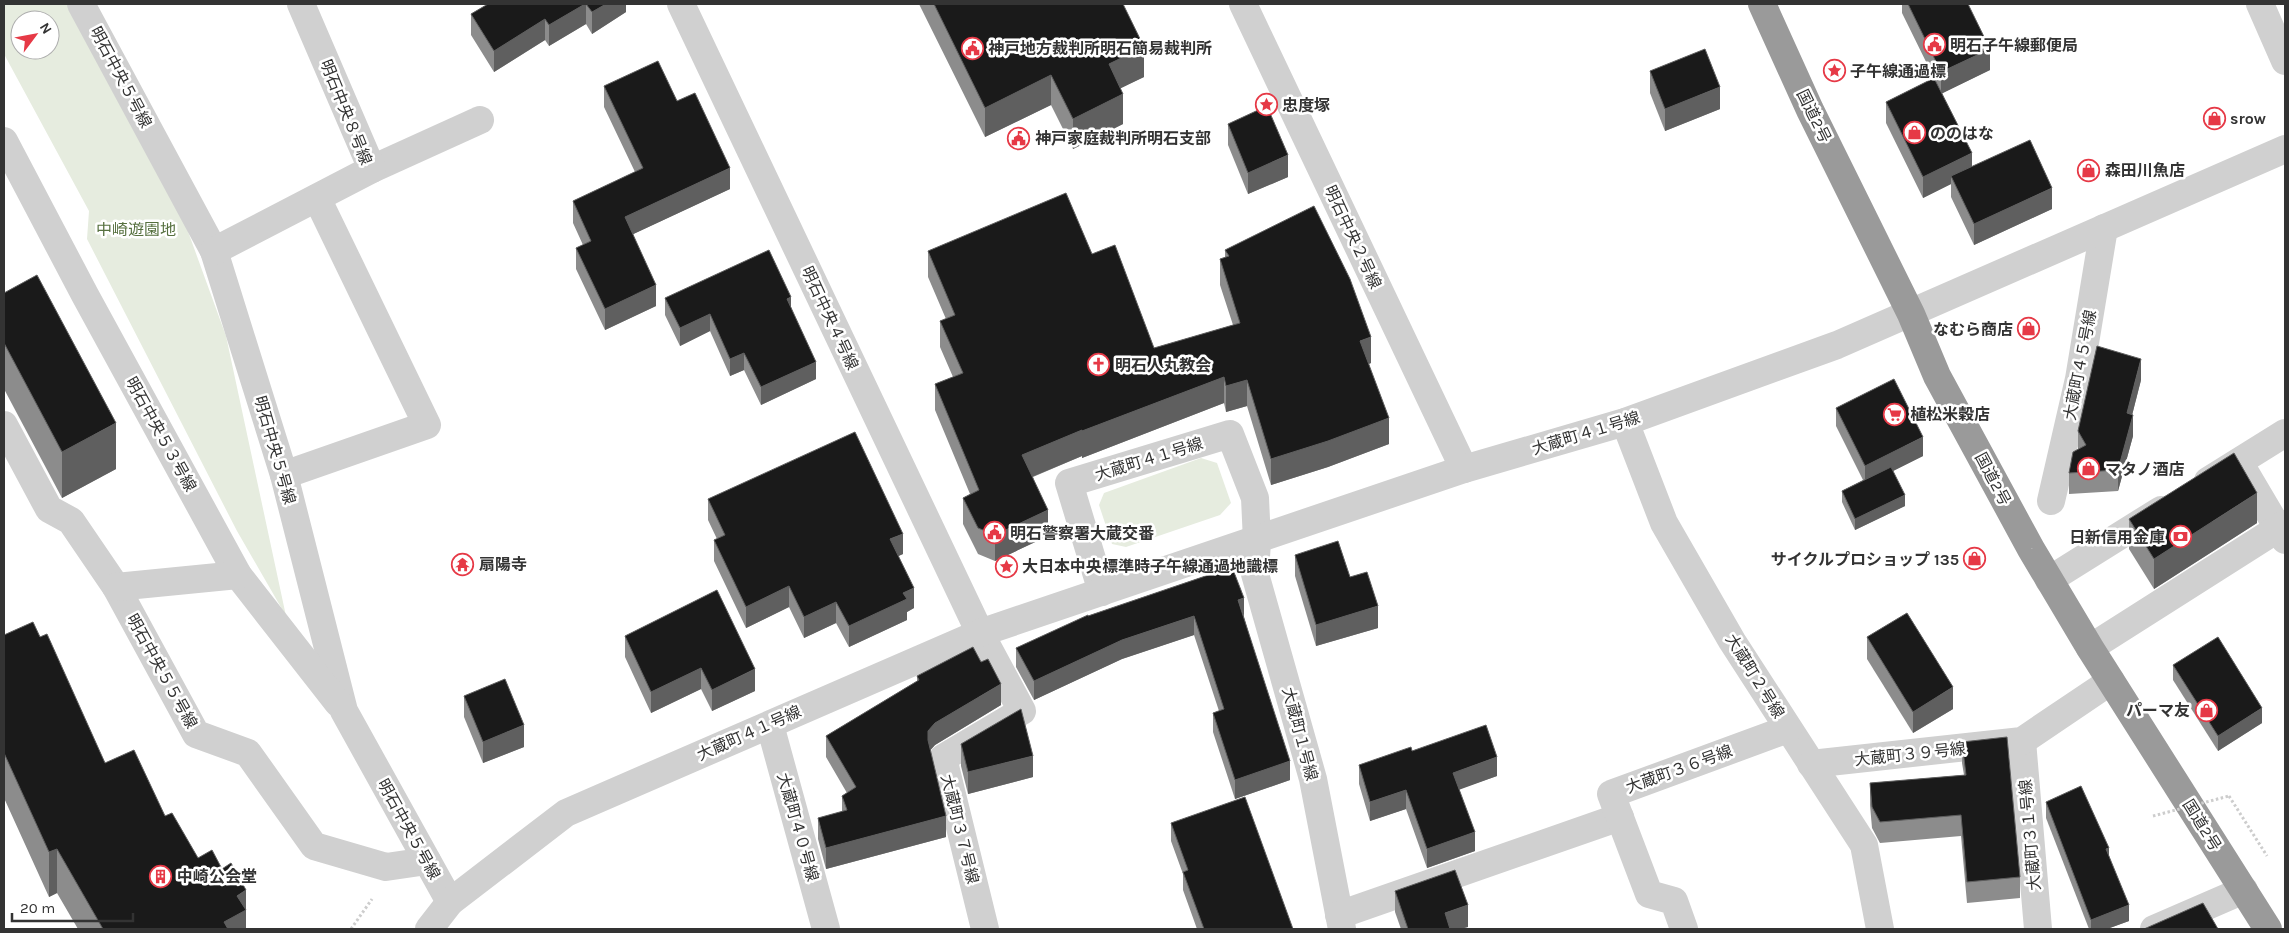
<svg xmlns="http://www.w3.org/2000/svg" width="2289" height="933" viewBox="0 0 2289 933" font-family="Karla,'Noto Sans JP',sans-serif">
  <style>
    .green { fill: #e6ecdf; fill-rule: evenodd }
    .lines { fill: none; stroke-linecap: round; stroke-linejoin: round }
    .path { stroke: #cdcdcd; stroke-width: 3; stroke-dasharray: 2.5 2.5; stroke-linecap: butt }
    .minor { stroke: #d0d0d0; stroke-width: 28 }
    .highway { stroke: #9a9a9a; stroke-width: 28 }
    .path-bridge { stroke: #cdcdcd; stroke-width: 3; stroke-dasharray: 2.5 2.5; stroke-linecap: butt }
    .wall { fill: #8c8c8c }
    .shaded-wall { fill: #5f5f5f }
    .building { fill: #1a1a1a; stroke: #5f5f5f }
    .labels { text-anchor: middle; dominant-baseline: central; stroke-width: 5; stroke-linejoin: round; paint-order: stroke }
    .poi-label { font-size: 16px; font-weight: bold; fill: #333; stroke: #fff; text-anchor: start }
    .street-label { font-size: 16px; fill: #333; stroke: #fff }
    .park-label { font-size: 16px; fill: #56703f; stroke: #fff }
  </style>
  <rect width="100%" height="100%" fill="#fff"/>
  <!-- green -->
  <g class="green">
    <path d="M4 4H69L178 204 226 336 286 616 237 531 87 239 89 211 4 54ZM20 20H50V50H20Z"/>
    <polygon points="1201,458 1217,463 1231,503 1220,515 1126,547 1112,544 1099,505 1104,493"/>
  </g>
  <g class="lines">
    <!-- path -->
    <g class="path">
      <polyline points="2229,796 2267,856"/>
      <polyline points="351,929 372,899"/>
    </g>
    <!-- minor -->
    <g class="minor">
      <polyline points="81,4 214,251 284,475 344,711 450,902"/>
      <polyline points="681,4 980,633 1022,711 943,758 985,929"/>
      <polyline points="1243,4 1464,469"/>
      <polyline points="2260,4 2285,61"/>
      <polyline points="4,141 85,295 238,575 338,703"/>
      <polyline points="372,169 480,120"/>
      <polyline points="214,251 372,169 301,4"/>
      <polyline points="1625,422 1664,523 1732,641 1864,845 1880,929"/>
      <polyline points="4,425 49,509 71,521 116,587 196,734 248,753 314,846 386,867 427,861"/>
      <polyline points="2239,462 2285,540"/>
      <polyline points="284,475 427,425 317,198"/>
      <polyline points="2208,481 2285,433"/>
      <polyline points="2051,501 2079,379 2104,228"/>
      <polyline points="2049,580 2161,510"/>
      <polyline points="116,587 238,575"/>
      <polyline points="1102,592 1069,483 1230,434 1255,498 1257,541 1255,574 1313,779 1342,929"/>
      <polyline points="2090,648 2285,524"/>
      <polyline points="770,725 826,929"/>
      <polyline points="2022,741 2038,929"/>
      <polyline points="1811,764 2022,741 2111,681"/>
      <polyline points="1339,915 1620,817"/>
      <polyline points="429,929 450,902 566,813 980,633 1464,469 1625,422 1837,345 2285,149"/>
      <polyline points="1684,929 1674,901 1649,894 1611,794 1788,729"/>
      <polyline points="2154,929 2244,890"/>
    </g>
    <!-- highway -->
    <polyline class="highway" points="1762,4 1810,110 1911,314 1937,376 2031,549 2090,648 2268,929"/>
    <!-- path-bridge -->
    <polyline class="path-bridge" points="2153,816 2229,796"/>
  </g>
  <!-- wall -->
  <g class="wall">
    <polygon points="488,4 626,4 626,12 592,34 586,24 549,46 545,40 494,72 471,35 471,14"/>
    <polygon points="919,4 1123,4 1144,77 1120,88 1123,124 1073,149 1051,105 985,137"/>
    <polygon points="1902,4 1968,4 1990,70 1942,93 1972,166 2052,209 1974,245 1951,197 1951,184 1923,198 1886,123 1886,102 1934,78 1902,13"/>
    <polygon points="1650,71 1720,109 1665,131 1650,93"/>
    <polygon points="604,86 677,101 730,189 633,234 656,306 605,330 576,269 576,248 583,245 573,223 573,201 635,172 604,107"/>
    <polygon points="1228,124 1288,177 1248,194 1228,145"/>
    <polygon points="1225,250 1371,363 1369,364 1389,444 1328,467 1271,485 1247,406 1226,412 1224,403 1082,458 1082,456 1033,477 1048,536 995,561 978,554 963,524 963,498 970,494 935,410 935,384 953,377 940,347 940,321 946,319 928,277 928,251 1092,254 1154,348 1233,325 1220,285 1220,259 1225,258"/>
    <polygon points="4,293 116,469 62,498 4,389"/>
    <polygon points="665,298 791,307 816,379 761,405 744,370 730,376 710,331 680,346 665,315"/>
    <polygon points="2141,380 2132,415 2133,436 2118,491 2069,494 2069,473 2078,449 2078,431"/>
    <polygon points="1836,408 1923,456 1893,471 1905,506 1855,530 1842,502 1842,491 1863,480 1836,426"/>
    <polygon points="708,499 903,554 898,556 914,608 907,612 907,620 849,647 836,623 804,638 789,607 746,628 714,561 714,540 717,539 708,520"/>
    <polygon points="2129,519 2257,523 2154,589 2129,549"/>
    <polygon points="1295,555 1350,577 1378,628 1316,646 1295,576"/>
    <polygon points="1232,567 1244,617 1290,780 1235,799 1213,732 1213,713 1219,711 1194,635 1122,659 1034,700 1016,667 1016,648 1088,616"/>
    <polygon points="4,635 40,637 105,763 165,816 198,858 246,929 78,929 57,893 49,897 4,798"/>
    <polygon points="625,636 755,691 712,711 701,689 651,713 625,657"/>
    <polygon points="1867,637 1953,709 1913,733 1867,659"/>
    <polygon points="2173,665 2262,723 2218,751 2173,680"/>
    <polygon points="917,676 1001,705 935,745 930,750 946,837 826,869 818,839 818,818 842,812 842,796 847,793 826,757 826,736 917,681"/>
    <polygon points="464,696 524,747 483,763 464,717"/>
    <polygon points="1962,742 2020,877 2020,898 1967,903 1961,836 1880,843 1872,828 1870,805 1870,783 1964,775 1962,763"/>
    <polygon points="961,744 1033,777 968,794 961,766"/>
    <polygon points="1412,751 1497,776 1459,789 1475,851 1427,868 1406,809 1370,821 1359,784 1359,765"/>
    <polygon points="2046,802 2109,856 2129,921 2107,929 2089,929 2046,818"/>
    <polygon points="1171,823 1293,929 1197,929 1183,890 1183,874 1171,841"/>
    <polygon points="1395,891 1468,927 1460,929 1401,929 1395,912"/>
  </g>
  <!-- shaded-wall -->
  <g class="shaded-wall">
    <polygon points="585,4 586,4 586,24 549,46 549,25"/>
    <polygon points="606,4 626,4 626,12 592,34 592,12"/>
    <polygon points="545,19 545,40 494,72 494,51"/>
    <polygon points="1144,47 1144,77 1109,94 1109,64"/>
    <polygon points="1990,49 1990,70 1941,94 1941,72"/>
    <polygon points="1051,75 1051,105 985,137 985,108"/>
    <polygon points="1720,87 1720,109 1665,131 1665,109"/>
    <polygon points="1123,94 1123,124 1073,149 1073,119"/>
    <polygon points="1972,153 1972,175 1951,176 1951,184 1923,198 1923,177"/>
    <polygon points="1288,155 1288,177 1248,194 1248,173"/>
    <polygon points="730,168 730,189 625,238 625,217"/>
    <polygon points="2052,188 2052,209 1974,245 1974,224"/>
    <polygon points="656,285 656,306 605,330 605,309"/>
    <polygon points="791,297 791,314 787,299"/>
    <polygon points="710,314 710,331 680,346 680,328"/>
    <polygon points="1371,337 1371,363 1360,367 1360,341"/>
    <polygon points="744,353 744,370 730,376 730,359"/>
    <polygon points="2141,359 2141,380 2127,435 2127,413"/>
    <polygon points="816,362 816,379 761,405 761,387"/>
    <polygon points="1224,377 1224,403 1082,458 1082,431"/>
    <polygon points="1247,380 1247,406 1226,412 1226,386"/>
    <polygon points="2133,415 2133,436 2118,491 2118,470"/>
    <polygon points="1389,418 1389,444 1328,467 1271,485 1271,459"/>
    <polygon points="116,423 116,469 62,498 62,452"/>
    <polygon points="1082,430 1082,456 1022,481 1022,455"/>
    <polygon points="1923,437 1923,456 1865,485 1865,466"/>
    <polygon points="2257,493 2257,523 2154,589 2154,559"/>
    <polygon points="1905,495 1905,506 1855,530 1855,519"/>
    <polygon points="1048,510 1048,536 995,561 995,535"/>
    <polygon points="903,534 903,554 890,560 890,539"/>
    <polygon points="789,586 789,607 746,628 746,607"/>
    <polygon points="914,588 914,608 907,612 907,620 849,647 849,626 903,593"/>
    <polygon points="1244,598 1244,617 1238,600"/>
    <polygon points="836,602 836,623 804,638 804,617"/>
    <polygon points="1378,606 1378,628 1316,646 1316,625"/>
    <polygon points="1194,616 1194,635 1122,659 1034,700 1034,681 1122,640"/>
    <polygon points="701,668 701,689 651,713 651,692"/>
    <polygon points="755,669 755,691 712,711 712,690"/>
    <polygon points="1001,684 1001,705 935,745 928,753 928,731 935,723"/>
    <polygon points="1953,687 1953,709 1913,733 1913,712"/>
    <polygon points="2262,708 2262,723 2218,751 2218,736"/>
    <polygon points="524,725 524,747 483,763 483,742"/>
    <polygon points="1033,756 1033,777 968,794 968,772"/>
    <polygon points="1497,757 1497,776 1453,792 1453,773"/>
    <polygon points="1290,761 1290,780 1235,799 1235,780"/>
    <polygon points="1406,790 1406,809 1370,821 1370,802"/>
    <polygon points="946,816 946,837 826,869 826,848"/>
    <polygon points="1475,832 1475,851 1427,868 1427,849"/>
    <polygon points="2109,848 2109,863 2106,849"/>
    <polygon points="57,849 57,893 49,897 49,852"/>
    <polygon points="246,890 246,929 224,929 224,922 237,896"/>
    <polygon points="1468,905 1468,927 1460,929 1445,929 1445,913"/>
    <polygon points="2129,905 2129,921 2107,929 2091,929 2091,920"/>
  </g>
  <!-- building -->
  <g class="building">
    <polygon points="488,4 585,4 549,25 545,19 494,51 471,14"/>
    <polygon points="586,4 606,4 592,12"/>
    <polygon points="934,4 1123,4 1144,47 1109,64 1123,94 1073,119 1051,75 985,108"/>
    <polygon points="1908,4 1968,4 1990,49 1941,72"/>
    <polygon points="1705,49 1720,87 1665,109 1650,71"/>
    <polygon points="658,61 677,101 695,93 730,168 625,217 656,285 605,309 576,248 591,241 573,201 643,168 604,86"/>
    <polygon points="1934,78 1972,153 1923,177 1886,102"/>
    <polygon points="1267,106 1288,155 1248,173 1228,124"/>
    <polygon points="2030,140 2052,188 1974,224 1951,176"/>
    <polygon points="1066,193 1092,254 1115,245 1154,348 1240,323 1220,259 1229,256 1225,250 1314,206 1350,279 1371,337 1360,341 1389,418 1328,441 1271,459 1247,380 1226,386 1224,377 1082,431 1082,430 1022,455 1048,510 995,535 978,528 963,498 979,490 935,384 963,373 940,321 955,315 928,251"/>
    <polygon points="769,250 791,297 787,299 816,362 761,387 744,353 730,359 710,314 680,328 665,298"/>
    <polygon points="37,275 116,423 62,452 4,343 4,293"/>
    <polygon points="2097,346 2141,359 2127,413 2133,415 2118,470 2069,473 2073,452 2086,445 2078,431"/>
    <polygon points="1894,379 1923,437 1865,466 1836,408"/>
    <polygon points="855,432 903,534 890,539 914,588 903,593 907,599 849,626 836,602 804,617 789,586 746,607 714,540 725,535 708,499"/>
    <polygon points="2234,453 2257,493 2154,559 2129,519"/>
    <polygon points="1891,467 1905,495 1855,519 1842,491"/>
    <polygon points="1338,541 1350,577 1367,572 1378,606 1316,625 1295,555"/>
    <polygon points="1232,567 1244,598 1238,600 1290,761 1235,780 1213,713 1224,709 1194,616 1122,640 1034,681 1016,648 1088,615 1088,616"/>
    <polygon points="717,590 755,669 712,690 701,668 651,692 625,636"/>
    <polygon points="1907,613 1953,687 1913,712 1867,637"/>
    <polygon points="33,622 40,637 47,634 105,763 134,750 165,816 172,813 198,858 212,850 222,869 231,863 246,890 237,896 246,910 224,922 228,929 103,929 57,849 49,852 4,753 4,635"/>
    <polygon points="2218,637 2262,708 2218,736 2173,665"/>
    <polygon points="973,647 981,662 988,659 1001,684 935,723 928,731 928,740 946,816 826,848 818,818 847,810 842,796 856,787 826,736 919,680 917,676"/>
    <polygon points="505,679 524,725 483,742 464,696"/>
    <polygon points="1021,709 1033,756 968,772 961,744"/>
    <polygon points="1486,725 1497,757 1453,773 1475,832 1427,849 1406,790 1370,802 1359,765 1411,747 1412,751"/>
    <polygon points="2007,737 2020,877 1967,882 1961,815 1880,822 1872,807 1870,783 1966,775 1962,742"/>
    <polygon points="2081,786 2109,848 2106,849 2129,905 2091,920 2046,802"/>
    <polygon points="1245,797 1293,929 1204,929 1183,872 1188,870 1171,823"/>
    <polygon points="1455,870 1468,905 1445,913 1450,929 1408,929 1395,891"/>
    <polygon points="2203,903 2218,929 2144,929"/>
  </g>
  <!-- icons -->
  <defs>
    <symbol id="civic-ring" viewBox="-11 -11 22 22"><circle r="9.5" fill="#fff" stroke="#e63946" stroke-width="1.5"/><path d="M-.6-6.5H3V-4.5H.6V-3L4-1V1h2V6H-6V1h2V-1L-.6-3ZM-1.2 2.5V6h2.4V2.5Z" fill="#e63946"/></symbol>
    <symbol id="sight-ring" viewBox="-11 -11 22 22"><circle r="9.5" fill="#fff" stroke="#e63946" stroke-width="1.5"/><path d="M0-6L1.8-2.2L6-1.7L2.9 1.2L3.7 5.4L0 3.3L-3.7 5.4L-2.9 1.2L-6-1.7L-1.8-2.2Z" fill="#e63946"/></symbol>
    <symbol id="shop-ring" viewBox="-11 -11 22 22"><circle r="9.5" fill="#fff" stroke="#e63946" stroke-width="1.5"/><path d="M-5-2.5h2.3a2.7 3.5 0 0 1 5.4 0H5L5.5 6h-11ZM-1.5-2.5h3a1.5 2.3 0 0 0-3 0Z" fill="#e63946"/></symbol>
    <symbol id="church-ring" viewBox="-11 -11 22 22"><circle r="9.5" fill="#fff" stroke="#e63946" stroke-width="1.5"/><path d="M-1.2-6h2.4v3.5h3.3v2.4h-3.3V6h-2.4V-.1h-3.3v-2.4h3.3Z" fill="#e63946"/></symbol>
    <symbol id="supermarket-ring" viewBox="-11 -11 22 22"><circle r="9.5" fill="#fff" stroke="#e63946" stroke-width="1.5"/><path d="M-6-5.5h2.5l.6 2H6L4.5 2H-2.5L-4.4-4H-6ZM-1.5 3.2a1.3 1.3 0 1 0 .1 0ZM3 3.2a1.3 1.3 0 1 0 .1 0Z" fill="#e63946"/></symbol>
    <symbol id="bank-ring" viewBox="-11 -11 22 22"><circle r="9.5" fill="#fff" stroke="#e63946" stroke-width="1.5"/><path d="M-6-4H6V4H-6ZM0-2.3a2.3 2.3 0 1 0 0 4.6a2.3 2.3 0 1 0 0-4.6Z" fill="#e63946"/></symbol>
    <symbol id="temple-ring" viewBox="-11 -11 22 22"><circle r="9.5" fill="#fff" stroke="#e63946" stroke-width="1.5"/><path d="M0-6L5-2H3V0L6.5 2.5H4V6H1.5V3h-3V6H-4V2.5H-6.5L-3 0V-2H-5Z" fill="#e63946"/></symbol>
    <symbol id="building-ring" viewBox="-11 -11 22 22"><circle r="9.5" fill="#fff" stroke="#e63946" stroke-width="1.5"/><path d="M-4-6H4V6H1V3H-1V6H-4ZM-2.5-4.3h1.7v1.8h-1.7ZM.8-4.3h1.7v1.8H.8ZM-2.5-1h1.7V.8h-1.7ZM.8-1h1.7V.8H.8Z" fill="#e63946"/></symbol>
  </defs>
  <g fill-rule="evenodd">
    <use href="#civic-ring" x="1922" y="32" width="25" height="25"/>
    <use href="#civic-ring" x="960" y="36" width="25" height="25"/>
    <use href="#sight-ring" x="1822" y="58" width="25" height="25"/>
    <use href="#sight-ring" x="1254" y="92" width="25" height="25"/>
    <use href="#shop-ring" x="2202" y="106" width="25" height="25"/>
    <use href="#shop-ring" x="1902" y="120" width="25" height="25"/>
    <use href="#civic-ring" x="1006" y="126" width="25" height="25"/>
    <use href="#shop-ring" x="2076" y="158" width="25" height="25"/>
    <use href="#shop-ring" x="2016" y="316" width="25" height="25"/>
    <use href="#church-ring" x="1086" y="352" width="25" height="25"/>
    <use href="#supermarket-ring" x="1882" y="402" width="25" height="25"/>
    <use href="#shop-ring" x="2076" y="456" width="25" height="25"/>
    <use href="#civic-ring" x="982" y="520" width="25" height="25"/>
    <use href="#bank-ring" x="2168" y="524" width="25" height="25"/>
    <use href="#shop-ring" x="1962" y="546" width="25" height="25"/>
    <use href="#temple-ring" x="450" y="552" width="25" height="25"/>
    <use href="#sight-ring" x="994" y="554" width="25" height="25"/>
    <use href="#shop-ring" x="2194" y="698" width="25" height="25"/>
    <use href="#building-ring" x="148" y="864" width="25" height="25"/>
  </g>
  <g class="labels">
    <!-- poi labels -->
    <g class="poi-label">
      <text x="1950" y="45">明石子午線郵便局</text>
      <text x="988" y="48">神戸地方裁判所明石簡易裁判所</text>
      <text x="1850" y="71">子午線通過標</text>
      <text x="1282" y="105">忠度塚</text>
      <text x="2230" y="118">srow</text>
      <text x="1930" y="133">ののはな</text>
      <text x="1035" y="138">神戸家庭裁判所明石支部</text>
      <text x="2105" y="170">森田川魚店</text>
      <text x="2013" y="329" text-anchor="end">なむら商店</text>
      <text x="1115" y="365">明石人丸教会</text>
      <text x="1910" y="414">植松米穀店</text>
      <text x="2105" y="469">マタノ酒店</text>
      <text x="1010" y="533">明石警察署大蔵交番</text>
      <text x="2165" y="537" text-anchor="end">日新信用金庫</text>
      <text x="1959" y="559" text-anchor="end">サイクルプロショップ 135</text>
      <text x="479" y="564">扇陽寺</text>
      <text x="1022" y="566">大日本中央標準時子午線通過地識標</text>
      <text x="2190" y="710" text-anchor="end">パーマ友</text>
      <text x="177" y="876">中崎公会堂</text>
    </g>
    <!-- street labels -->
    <g class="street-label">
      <text transform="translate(121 77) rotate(62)">明石中央５号線</text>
      <text transform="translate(346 112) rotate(68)">明石中央８号線</text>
      <text transform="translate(1814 116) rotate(64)">国道2号</text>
      <text transform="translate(1353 237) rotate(65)">明石中央２号線</text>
      <text transform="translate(830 318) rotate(65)">明石中央４号線</text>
      <text transform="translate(2080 365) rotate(-79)">大蔵町４５号線</text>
      <text transform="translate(1586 433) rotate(-17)">大蔵町４１号線</text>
      <text transform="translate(161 434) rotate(61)">明石中央５３号線</text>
      <text transform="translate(275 450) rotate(74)">明石中央５号線</text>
      <text transform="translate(1149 459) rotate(-17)">大蔵町４１号線</text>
      <text transform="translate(1993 479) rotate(62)">国道2号</text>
      <text transform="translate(162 671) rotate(61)">明石中央５５号線</text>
      <text transform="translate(1755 676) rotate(58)">大蔵町２号線</text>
      <text transform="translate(749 733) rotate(-24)">大蔵町４１号線</text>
      <text transform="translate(1300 734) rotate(75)">大蔵町１号線</text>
      <text transform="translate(1910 754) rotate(-6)">大蔵町３９号線</text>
      <text transform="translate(1679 769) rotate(-20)">大蔵町３６号線</text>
      <text transform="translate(2202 825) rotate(58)">国道2号</text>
      <text transform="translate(798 827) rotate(74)">大蔵町４０号線</text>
      <text transform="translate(409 829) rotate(61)">明石中央５号線</text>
      <text transform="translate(960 829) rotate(76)">大蔵町３７号線</text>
      <text transform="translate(2030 835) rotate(-95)">大蔵町３１号線</text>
    </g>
    <!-- park labels -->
    <g class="park-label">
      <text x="136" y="229">中崎遊園地</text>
    </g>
  </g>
  <!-- border -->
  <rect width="2289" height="933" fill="none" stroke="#333333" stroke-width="10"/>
  <!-- north arrow -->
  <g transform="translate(35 35) rotate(58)"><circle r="24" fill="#ffffff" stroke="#adadad"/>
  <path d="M0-4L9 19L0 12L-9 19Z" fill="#e63946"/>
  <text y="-8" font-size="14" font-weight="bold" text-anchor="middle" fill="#333333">N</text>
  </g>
  <!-- scale -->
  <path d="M12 913v8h121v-8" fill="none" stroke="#333333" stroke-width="2.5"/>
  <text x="20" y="913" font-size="15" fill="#333333" stroke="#ffffff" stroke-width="4" paint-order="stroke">20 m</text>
</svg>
